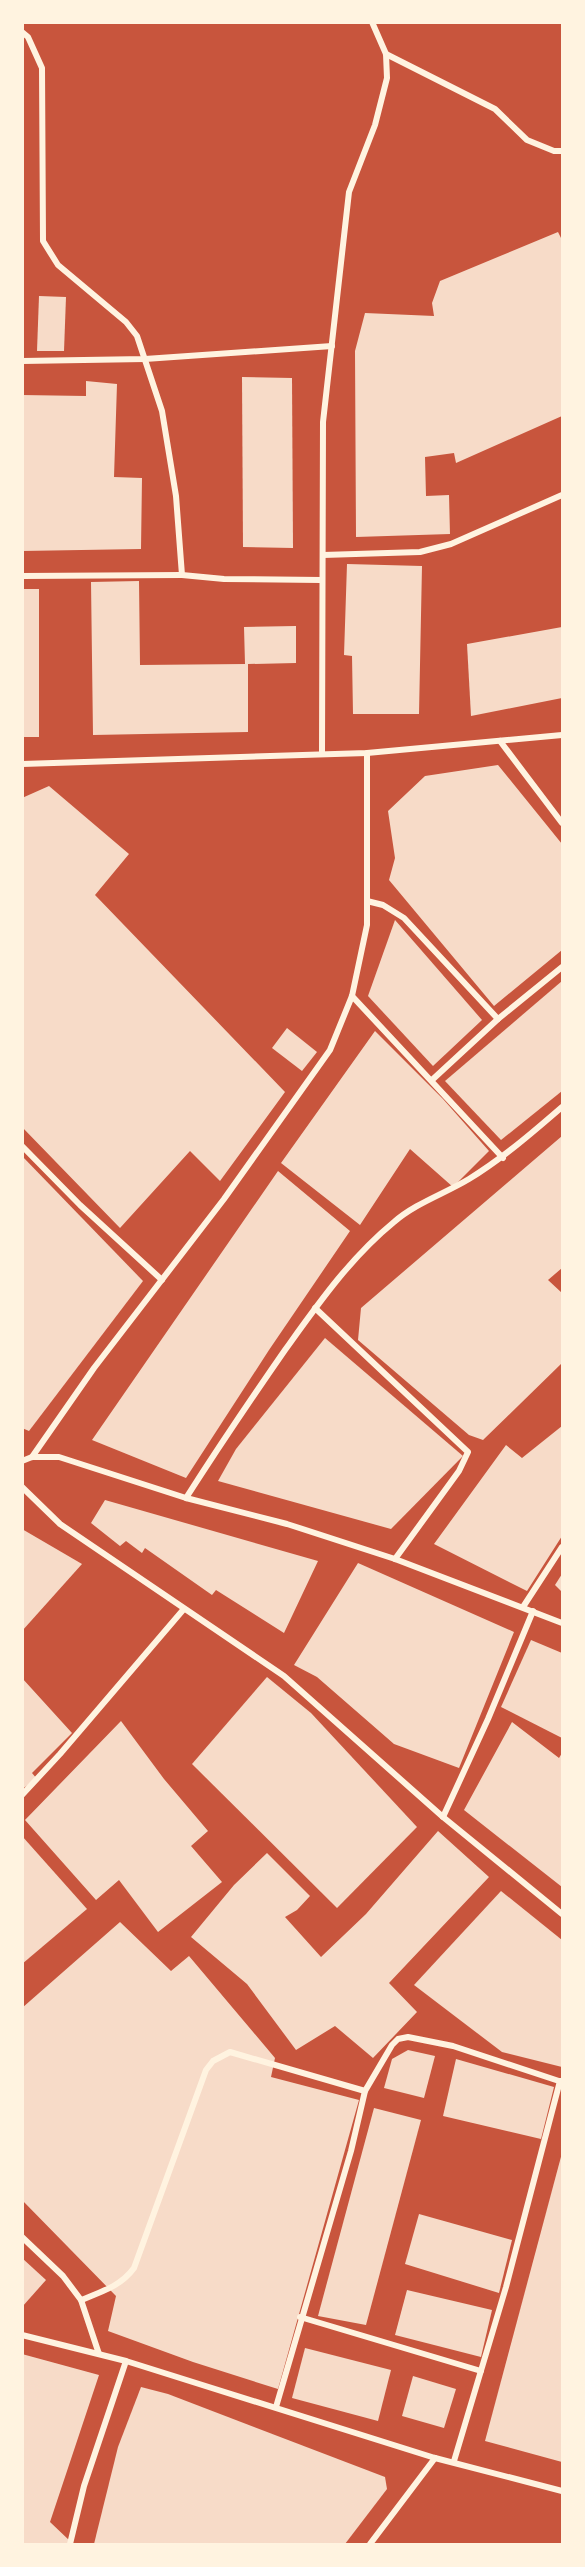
<svg xmlns="http://www.w3.org/2000/svg" width="585" height="2567" viewBox="0 0 585 2567" font-family="'Exo 2',sans-serif">
  <style>
    .building { fill: #f7dbc8 }
    .lines { fill: none; stroke-linecap: round; stroke-linejoin: round }
    .minor { stroke: #fff3e0; stroke-width: 6 }
  </style>
  <rect width="100%" height="100%" fill="#c8553d"/>
  <!-- building -->
  <g class="building">
    <polygon points="558,232 562,240 562,416 456,463 454,453 425,457 426,496 449,495 450,534 356,537 355,351 365,313 434,316 432,303 440,281"/>
    <polygon points="39,296 66,297 64,351 37,351"/>
    <polygon points="242,377 292,378 293,548 243,547"/>
    <polygon points="86,381 117,384 114,477 142,478 141,549 22,551 22,395 86,396"/>
    <polygon points="347,564 422,566 419,714 353,714 352,656 344,655"/>
    <polygon points="139,581 140,665 245,664 244,627 296,626 296,663 248,664 248,732 93,735 91,582"/>
    <rect x="22" y="589" width="17" height="148"/>
    <polygon points="562,627 562,698 471,716 467,644"/>
    <polygon points="498,765 562,844 562,950 494,1006 389,880 395,858 388,811 425,776"/>
    <polygon points="49,786 129,854 95,895 285,1092 220,1181 190,1151 120,1228 22,1127 22,798"/>
    <polygon points="395,920 482,1020 433,1066 368,996"/>
    <polygon points="562,981 562,1091 501,1140 445,1081"/>
    <polygon points="287,1028 317,1052 302,1071 272,1048"/>
    <polygon points="375,1031 443,1099 489,1151 453,1187 410,1149 360,1225 281,1163"/>
    <polygon points="562,1136 562,1268 548,1280 562,1293 562,1363 483,1440 469,1435 358,1340 361,1308"/>
    <polygon points="22,1156 143,1281 29,1431 22,1428"/>
    <polygon points="278,1171 350,1231 269,1350 186,1478 92,1440"/>
    <polygon points="325,1338 463,1456 391,1529 218,1481 236,1449"/>
    <polygon points="562,1426 562,1536 527,1591 434,1544 506,1445 522,1458"/>
    <polygon points="105,1500 318,1561 284,1633 216,1590 212,1595 145,1548 142,1553 126,1541 120,1546 91,1523"/>
    <polygon points="22,1529 82,1564 22,1631"/>
    <polygon points="358,1563 514,1632 459,1768 394,1744 317,1677 294,1665"/>
    <polygon points="562,1574 562,1592 555,1585"/>
    <polygon points="531,1640 562,1653 562,1738 501,1707"/>
    <polygon points="267,1677 311,1713 417,1827 337,1908 192,1764"/>
    <polygon points="22,1678 72,1733 32,1773 37,1779 22,1789"/>
    <polygon points="121,1721 164,1779 208,1831 191,1846 222,1882 158,1932 119,1880 96,1900 25,1820"/>
    <polygon points="512,1722 559,1758 562,1753 562,1887 464,1810"/>
    <polygon points="438,1831 489,1877 389,1983 417,2012 373,2058 335,2026 296,2050 247,1984 191,1937 234,1885 267,1853 310,1896 297,1910 285,1917 321,1957 366,1914"/>
    <polygon points="22,1836 87,1909 22,1964"/>
    <polygon points="501,1891 562,1940 562,2067 502,2052 414,1985"/>
    <polygon points="120,1922 171,1971 189,1956 275,2058 271,2077 359,2100 278,2389 193,2362 108,2331 116,2296 22,2200 22,2008"/>
    <polygon points="408,2050 435,2056 424,2098 384,2088 392,2059"/>
    <polygon points="456,2059 554,2087 541,2139 443,2116"/>
    <polygon points="374,2108 421,2120 366,2325 318,2316"/>
    <polygon points="562,2153 562,2462 485,2441"/>
    <polygon points="419,2214 512,2240 499,2293 405,2264"/>
    <polygon points="22,2258 46,2280 22,2307"/>
    <polygon points="407,2290 492,2310 481,2357 395,2335"/>
    <polygon points="305,2348 391,2370 378,2421 292,2398"/>
    <polygon points="22,2354 99,2375 50,2522 70,2541 67,2544 22,2544"/>
    <polygon points="413,2376 456,2389 444,2428 402,2416"/>
    <polygon points="141,2387 168,2394 385,2477 387,2489 345,2544 94,2544 118,2447"/>
  </g>
  <g class="lines">
    <!-- minor -->
    <g class="minor">
      <polyline points="22,32 28,37 42,68 43,241 58,265 126,322 137,336 162,411 176,496 182,575 224,579 321,580"/>
      <polyline points="386,54 495,109 527,140 554,151 562,151"/>
      <polyline points="22,361 145,359 332,346"/>
      <polyline points="323,555 420,552 451,544 562,495"/>
      <polyline points="22,576 182,575"/>
      <polyline points="500,741 562,823"/>
      <polyline points="322,754 323,422 349,192 375,125 387,78 386,54 372,22"/>
      <polyline points="22,764 367,753 562,735"/>
      <polyline points="367,901 383,905 404,918 498,1019"/>
      <polyline points="352,996 503,1158"/>
      <polyline points="432,1080 498,1019 562,967"/>
      <polyline points="22,1146 80,1205 162,1280"/>
      <polyline points="315,1308 468,1452 459,1471 395,1559"/>
      <polyline points="32,1457 94,1368 224,1199 330,1050 352,996 367,925 367,753"/>
      <polyline points="22,1461 32,1457 59,1457 186,1498 287,1524 395,1559 562,1623"/>
      <polyline points="22,1487 60,1524 284,1676 443,1817 562,1914"/>
      <path d="M186 1498C218 1448 251 1399 285 1350 318 1304 350 1258 394 1222 416 1203 444 1194 469 1179 503 1158 532 1133 562 1107"/>
      <polyline points="523,1607 562,1547"/>
      <polyline points="22,1795 60,1754 183,1610"/>
      <polyline points="443,1817 488,1719 533,1611"/>
      <polyline points="22,2237 63,2276 81,2300 99,2354"/>
      <path d="M81 2300C101 2292 121 2286 134 2268L206 2070 213 2061 230 2052 365 2091"/>
      <polyline points="300,2317 481,2371"/>
      <polyline points="22,2335 126,2361 435,2458 562,2491"/>
      <polyline points="276,2407 351,2151 365,2091 392,2045 398,2039 408,2037 453,2046 562,2082"/>
      <polyline points="454,2461 506,2287 560,2081"/>
      <polyline points="70,2544 84,2486 126,2361"/>
      <polyline points="370,2544 435,2458"/>
    </g>
  </g>
  <!-- border -->
  <rect width="585" height="2567" fill="none" stroke="#fff3e0" stroke-width="48"/>
</svg>
